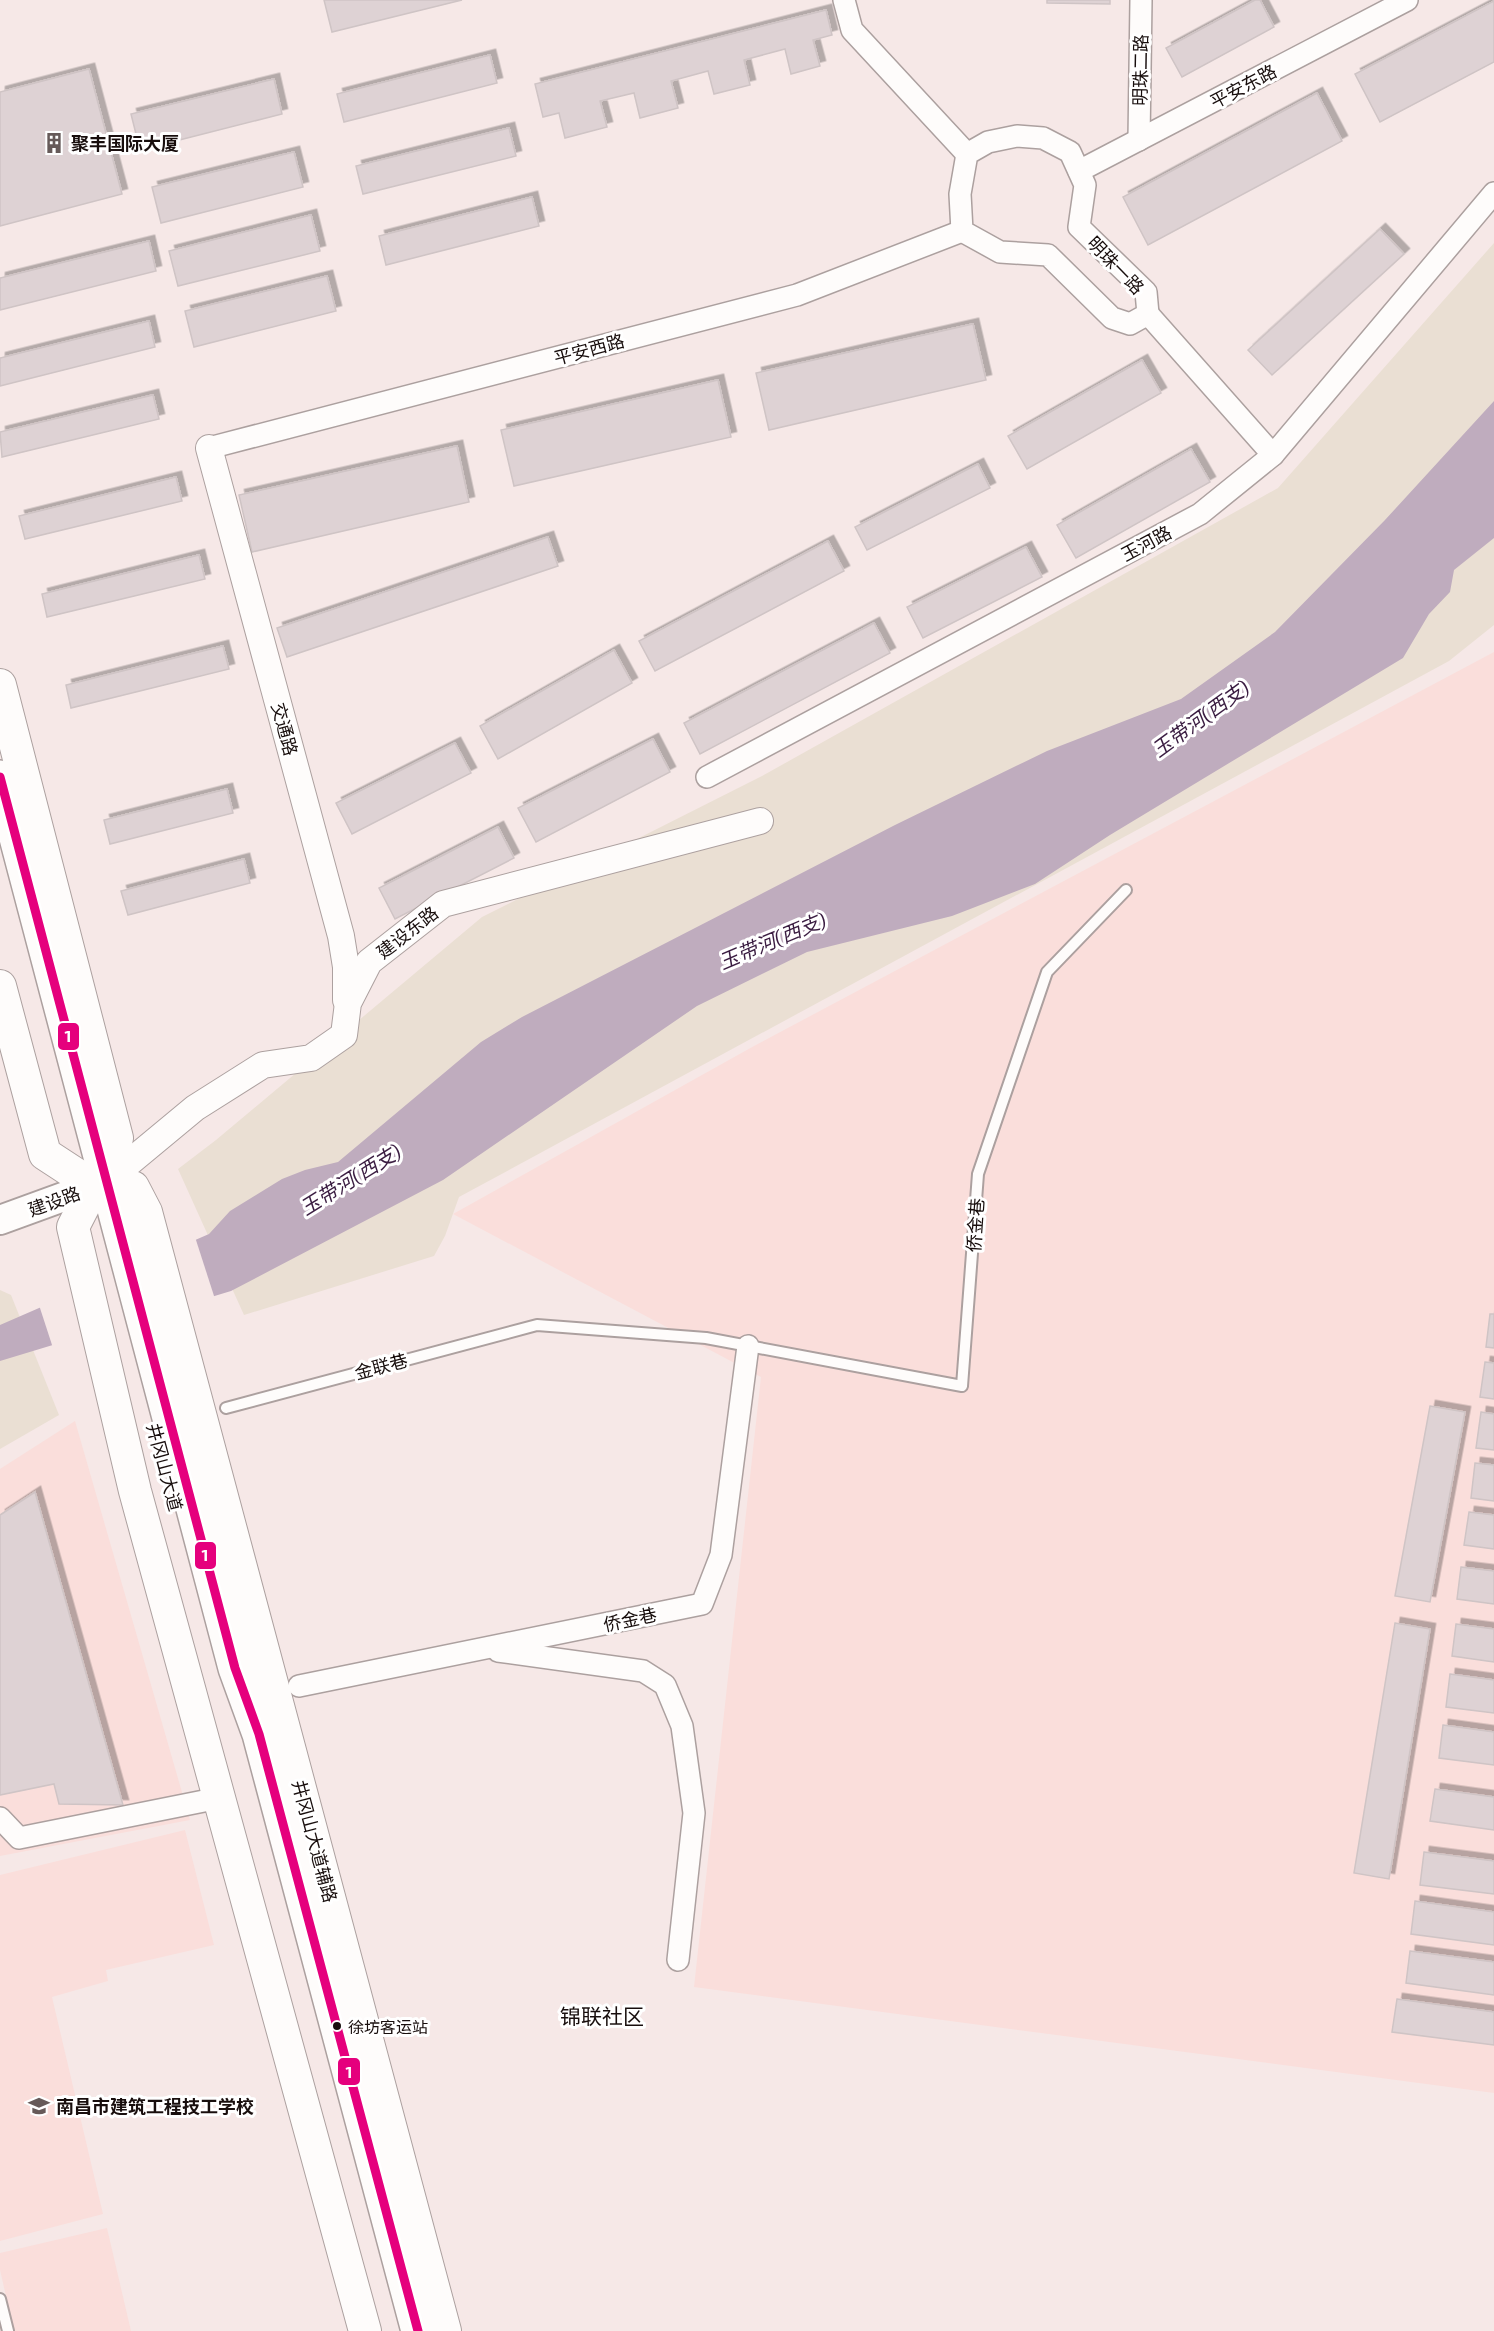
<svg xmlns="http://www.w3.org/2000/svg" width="1494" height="2331" viewBox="0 0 1494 2331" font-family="'Exo 2','Noto Sans SC',sans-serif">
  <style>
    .built { fill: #fadedb }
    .green { fill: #eadfd3 }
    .water { fill: #bfacbe }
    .pier { fill: #f6e8e7 }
    .building { fill: #ded2d4; stroke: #cfc4c5; stroke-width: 1.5; filter: url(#shadow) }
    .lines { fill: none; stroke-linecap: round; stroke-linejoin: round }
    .service-casing { stroke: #aca09f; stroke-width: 14 }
    .minor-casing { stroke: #aca09f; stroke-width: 24 }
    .tertiary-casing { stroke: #aca09f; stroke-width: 28 }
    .secondary-casing { stroke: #aca09f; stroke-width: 32 }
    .primary-casing { stroke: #aca09f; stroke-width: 34 }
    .trunk-casing { stroke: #aca09f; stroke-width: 36 }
    .service { stroke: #fefcfb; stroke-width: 10 }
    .minor { stroke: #fefcfb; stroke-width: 21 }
    .tertiary { stroke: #fefcfb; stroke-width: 26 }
    .secondary { stroke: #fefcfb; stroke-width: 28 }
    .primary { stroke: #fefcfb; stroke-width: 32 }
    .trunk { stroke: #fefcfb; stroke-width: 33 }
    .bus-1-casing { stroke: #fff; stroke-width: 14 }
    .bus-1 { stroke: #e5007d; stroke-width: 9 }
    .bus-dot { fill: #180e0d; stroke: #fff; stroke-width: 2 }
    .labels { text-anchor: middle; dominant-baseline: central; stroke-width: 6; stroke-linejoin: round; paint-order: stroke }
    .bus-label { font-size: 16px; fill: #180e0d; stroke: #fff; text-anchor: start }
    .street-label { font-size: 18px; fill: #180e0d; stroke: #fff }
    .poi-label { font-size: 18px; font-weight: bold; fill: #180e0d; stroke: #fff; text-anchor: start }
    .water-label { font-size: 20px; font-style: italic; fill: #3a1c41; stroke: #fff }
    .quarter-label { font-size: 21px; fill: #180e0d; stroke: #fff }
    .line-badge { stroke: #fff; stroke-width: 2 }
    .badge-label { font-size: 16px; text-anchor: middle; font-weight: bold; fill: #fff }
  </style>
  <defs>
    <filter id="shadow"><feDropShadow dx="5.5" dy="-5.5" stdDeviation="0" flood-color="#0004"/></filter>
  </defs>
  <rect width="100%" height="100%" fill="#f6e8e7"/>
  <!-- built -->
  <g class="built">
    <polygon points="1494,652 1494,2093 694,1987 761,1377 453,1214 754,1046"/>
    <polygon points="75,1421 190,1820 0,1856 0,1469"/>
    <polygon points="185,1830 214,1945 106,1970 108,1981 52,1997 103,2214 0,2241 0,1875"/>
    <polygon points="107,2228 131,2331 14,2331 0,2270 0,2253"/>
  </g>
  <!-- green -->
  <g class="green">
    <polygon points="1494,243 1494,625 1449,661 459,1197 445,1236 434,1256 244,1315 178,1169 216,1140 482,917 762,776 1278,488"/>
    <polygon points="0,1290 11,1295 59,1415 0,1449"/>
  </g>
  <!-- water -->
  <polygon class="water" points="1494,401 1494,538 1454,570 1450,592 1429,614 1403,658 1110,835 1035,884 952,916 807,952 697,1006 443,1180 231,1291 0,1361 0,1325 209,1234 230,1211 282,1179 305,1170 338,1162 481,1042 522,1017 895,825 1047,751 1181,699 1275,632 1385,520"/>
  <!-- pier -->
  <polygon class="pier" points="195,1237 215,1299 53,1348 39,1305"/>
  <!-- building -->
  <g class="building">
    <polygon points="324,0 462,0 332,32"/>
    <polygon points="1047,0 1110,0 1110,4 1047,3"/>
    <polygon points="1255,0 1260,0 1274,27 1182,77 1166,48"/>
    <polygon points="1494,1 1494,62 1380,122 1355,74"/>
    <polygon points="826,10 832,35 813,40 820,66 791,74 785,49 744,60 750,85 714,94 708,71 671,81 678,108 640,118 634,93 600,101 607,127 565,138 559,113 543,117 535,84"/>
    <polygon points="490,55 497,83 344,122 337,94"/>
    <polygon points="89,69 122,194 0,226 0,92"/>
    <polygon points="274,79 282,114 140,150 131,114"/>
    <polygon points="1317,93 1342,141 1148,245 1123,197"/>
    <polygon points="509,128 516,156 363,194 356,166"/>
    <polygon points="294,152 303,187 161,223 152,187"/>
    <polygon points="532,197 539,226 386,265 379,236"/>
    <polygon points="311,215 320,251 178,286 169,251"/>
    <polygon points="1380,229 1404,254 1272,375 1248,350"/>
    <polygon points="149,241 156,271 0,310 0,278"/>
    <polygon points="327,276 336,311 194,347 185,311"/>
    <polygon points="149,321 155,347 0,386 0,358"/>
    <polygon points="973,324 986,380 769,430 756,373"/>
    <polygon points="1142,360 1161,393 1027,469 1008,436"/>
    <polygon points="718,380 731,437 514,486 501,430"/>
    <polygon points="153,395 159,419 2,457 0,432"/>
    <polygon points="457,446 469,502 252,552 239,495"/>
    <polygon points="1191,449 1210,482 1076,558 1057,525"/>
    <polygon points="978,464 990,488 867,550 855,527"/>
    <polygon points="176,477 182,501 25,539 19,516"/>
    <polygon points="548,537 558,566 287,657 277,628"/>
    <polygon points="828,541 844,571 655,671 639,641"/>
    <polygon points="1026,547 1042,577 923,638 907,607"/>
    <polygon points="199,555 205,579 47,617 42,594"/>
    <polygon points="874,623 890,653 700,754 684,723"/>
    <polygon points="223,646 229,669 71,708 66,685"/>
    <polygon points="614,650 632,683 498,759 480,726"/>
    <polygon points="653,739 670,772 536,842 518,808"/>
    <polygon points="455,743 471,773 352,834 336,803"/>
    <polygon points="227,789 233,813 110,844 104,820"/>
    <polygon points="498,827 514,858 395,919 379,888"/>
    <polygon points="244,859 250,883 128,915 121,891"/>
    <polygon points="1490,1314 1494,1314 1494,1348 1486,1347"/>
    <polygon points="1485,1362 1494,1363 1494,1399 1480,1397"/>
    <polygon points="1430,1406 1465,1412 1430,1602 1395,1596"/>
    <polygon points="1481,1412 1494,1414 1494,1450 1476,1448"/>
    <polygon points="1475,1463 1494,1465 1494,1501 1471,1498"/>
    <polygon points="35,1492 123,1805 59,1804 54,1784 0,1795 0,1515"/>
    <polygon points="1469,1512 1494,1515 1494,1549 1464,1545"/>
    <polygon points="1461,1567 1494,1571 1494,1604 1457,1599"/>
    <polygon points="1395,1623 1430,1629 1389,1879 1354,1873"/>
    <polygon points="1456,1624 1494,1629 1494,1662 1452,1656"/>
    <polygon points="1450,1674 1494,1680 1494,1713 1446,1707"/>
    <polygon points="1443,1725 1494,1732 1494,1765 1439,1758"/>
    <polygon points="1435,1789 1494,1797 1494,1830 1430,1821"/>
    <polygon points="1424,1852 1494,1861 1494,1894 1420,1885"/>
    <polygon points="1415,1901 1494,1912 1494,1945 1411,1934"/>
    <polygon points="1410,1951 1494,1962 1494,1995 1406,1983"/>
    <polygon points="1397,1999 1494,2012 1494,2045 1392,2032"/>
  </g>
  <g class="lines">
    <defs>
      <g id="service">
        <polyline points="226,1408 537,1325 706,1338 962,1386 978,1174 1047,972 1126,890"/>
        <polyline points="0,2299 8,2331"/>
      </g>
      <g id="minor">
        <polyline points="844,0 852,30 967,154"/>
        <polygon points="1017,136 1043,138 1070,152 1085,185 1079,227 1146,292 1148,314 1130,324 1112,318 1048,255 1000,252 962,231 960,194 967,154 988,142"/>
        <polyline points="1139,140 1141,0"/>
        <polyline points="1079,171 1407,0"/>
        <polyline points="1148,314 1273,455"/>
        <polyline points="209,448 797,295 962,231"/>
        <polyline points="707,777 1200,514 1273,455 1494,193"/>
        <polyline points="498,1651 643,1671 665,1685 682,1726 694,1813 678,1960"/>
        <polyline points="299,1686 702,1604 721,1555 748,1346"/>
        <polyline points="0,1818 19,1838 219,1798"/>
      </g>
      <g id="tertiary">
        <polyline points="209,448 341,936 346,967 346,1000"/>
        <polyline points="107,1181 195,1108 263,1065 311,1058 344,1035 348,1003 369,962 443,904 760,821"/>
      </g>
      <polyline id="secondary" points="0,1220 107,1181"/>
      <g id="primary">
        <polyline points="0,685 117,1138 107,1181 133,1187 146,1212 445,2331"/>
        <polyline points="0,986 45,1154 94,1186 73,1227 135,1491 365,2331"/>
      </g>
      <polyline id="trunk" points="0,777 235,1668 259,1734 418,2331"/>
    </defs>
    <!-- service casing -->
    <use href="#service" class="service-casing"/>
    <!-- minor casing -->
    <use href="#minor" class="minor-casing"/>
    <!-- tertiary casing -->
    <use href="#tertiary" class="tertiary-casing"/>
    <!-- secondary casing -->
    <use href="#secondary" class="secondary-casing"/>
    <!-- primary casing -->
    <use href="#primary" class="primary-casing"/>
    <!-- trunk casing -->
    <use href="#trunk" class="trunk-casing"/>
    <!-- service -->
    <use href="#service" class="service"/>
    <!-- minor -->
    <use href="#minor" class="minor"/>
    <!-- tertiary -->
    <use href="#tertiary" class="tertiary"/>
    <!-- secondary -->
    <use href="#secondary" class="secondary"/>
    <!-- primary -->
    <use href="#primary" class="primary"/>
    <!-- trunk -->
    <use href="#trunk" class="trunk"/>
    <defs>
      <polyline id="bus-1" points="0,777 235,1668 259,1734 418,2331"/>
    </defs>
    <!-- bus-1 casing -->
    <use href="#bus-1" class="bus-1-casing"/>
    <!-- bus-1 -->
    <use href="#bus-1" class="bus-1"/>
  </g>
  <!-- icons -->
  <defs>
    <symbol id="building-bare" viewBox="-9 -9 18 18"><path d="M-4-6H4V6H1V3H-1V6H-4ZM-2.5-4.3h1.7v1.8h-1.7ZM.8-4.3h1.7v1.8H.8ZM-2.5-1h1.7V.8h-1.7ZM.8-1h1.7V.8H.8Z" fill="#665a59" stroke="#fff" stroke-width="2.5" paint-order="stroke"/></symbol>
    <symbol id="school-bare" viewBox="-9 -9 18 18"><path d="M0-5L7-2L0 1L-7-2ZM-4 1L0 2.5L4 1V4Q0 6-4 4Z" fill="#665a59" stroke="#fff" stroke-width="2.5" paint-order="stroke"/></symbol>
  </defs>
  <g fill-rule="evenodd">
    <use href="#building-bare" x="39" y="128" width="30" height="30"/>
    <use href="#school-bare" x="24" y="2091" width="30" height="30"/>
  </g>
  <!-- markers -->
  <circle class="bus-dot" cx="337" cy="2026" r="5"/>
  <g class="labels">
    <!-- bus labels -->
    <g class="bus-label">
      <text x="348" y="2026">徐坊客运站</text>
    </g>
    <!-- street labels -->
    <g class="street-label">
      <text transform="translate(1140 70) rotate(-89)">明珠二路</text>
      <text transform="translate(1243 86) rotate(-28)">平安东路</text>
      <text transform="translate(1116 265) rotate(46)">明珠一路</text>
      <text transform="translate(589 349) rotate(-15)">平安西路</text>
      <text transform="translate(1146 543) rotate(-28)">玉河路</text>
      <text transform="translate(285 729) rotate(75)">交通路</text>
      <text transform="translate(407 932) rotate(-38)">建设东路</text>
      <text transform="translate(54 1201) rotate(-20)">建设路</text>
      <text transform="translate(975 1225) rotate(-86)">侨金巷</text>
      <text transform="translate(381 1366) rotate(-15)">金联巷</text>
      <text transform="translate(165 1467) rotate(75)">井冈山大道</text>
      <text transform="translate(630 1619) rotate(-12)">侨金巷</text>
      <text transform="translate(315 1841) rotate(75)">井冈山大道辅路</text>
    </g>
    <!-- poi labels -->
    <g class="poi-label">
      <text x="71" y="143">聚丰国际大厦</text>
      <text x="56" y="2106">南昌市建筑工程技工学校</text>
    </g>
    <!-- water labels -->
    <g class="water-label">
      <text transform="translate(1200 718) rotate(-36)">玉带河(西支)</text>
      <text transform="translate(772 940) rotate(-23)">玉带河(西支)</text>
      <text transform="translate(350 1179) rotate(-32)">玉带河(西支)</text>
    </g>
    <!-- quarter labels -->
    <g class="quarter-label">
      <text x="602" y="2015">锦联社区</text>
    </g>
  </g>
  <g class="line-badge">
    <rect x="57" y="1022" width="23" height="29" rx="6" fill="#e5007d"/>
    <rect x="194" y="1541" width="23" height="29" rx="6" fill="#e5007d"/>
    <rect x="337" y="2057" width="24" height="29" rx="6" fill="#e5007d"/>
  </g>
  <g class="badge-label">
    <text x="68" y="1042">1</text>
    <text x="205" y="1561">1</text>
    <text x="349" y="2078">1</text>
  </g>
</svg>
